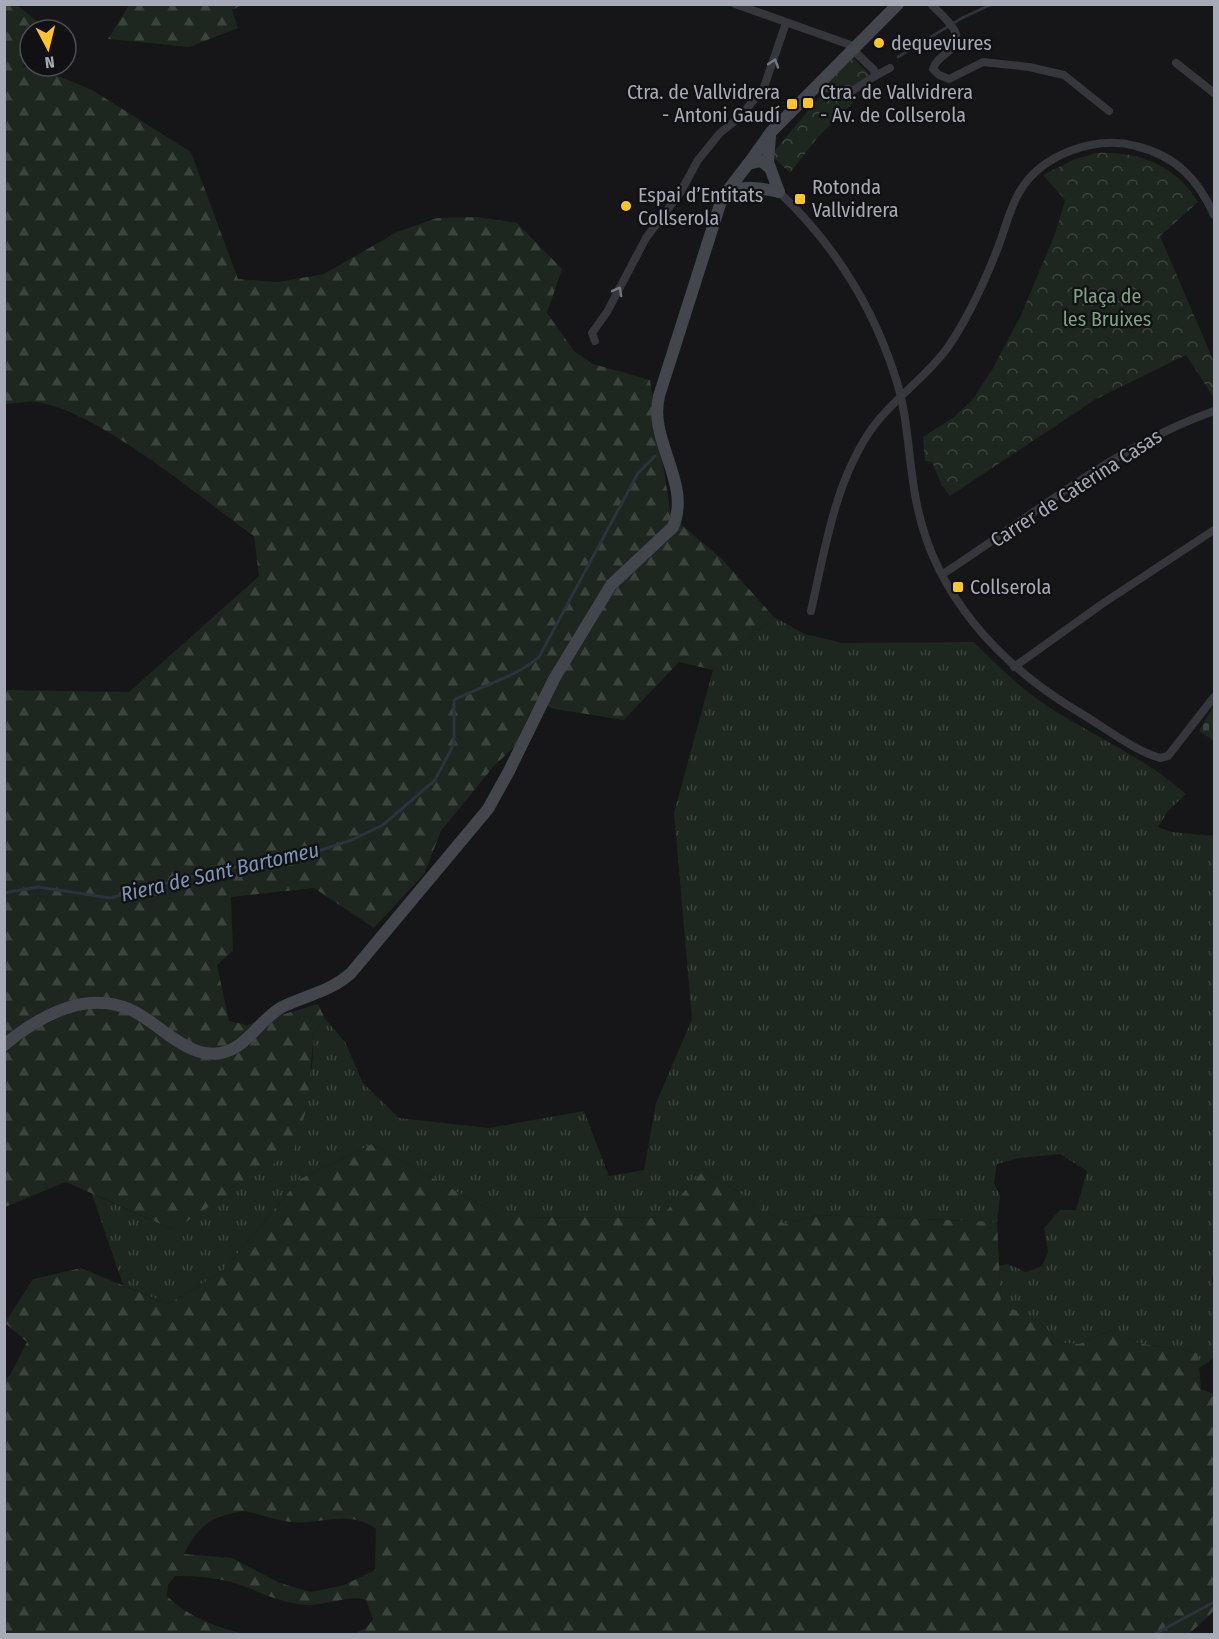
<svg xmlns="http://www.w3.org/2000/svg" width="1219" height="1639" viewBox="0 0 1219 1639" font-family="'Fira Sans Condensed',sans-serif">
  <style>
    .grass { fill: url(#grass-tufts) }
    .forest { fill: url(#forest-firs); fill-rule: evenodd }
    .cemetery { fill: url(#cemetery-stones) }
    .park { fill: url(#park-crowns) }
    .lines { fill: none; stroke-linecap: round; stroke-linejoin: round }
    .stream { stroke: #2b333c; stroke-width: 3 }
    .street { stroke: #36373d; stroke-width: 8 }
    .secondary { stroke: #44464d; stroke-width: 12 }
    .oneway { stroke: #747781 }
    .poi-dot { fill: #fcc629; stroke: #111013; stroke-width: 2 }
    .labels { text-anchor: middle; dominant-baseline: central; stroke-width: 4.5; stroke-linejoin: round; paint-order: stroke }
    .poi-label { font-size: 20px; fill: #a7abb8; stroke: #111013; text-anchor: start }
    .park-label { font-size: 20px; fill: #7da482; stroke: #111013 }
    .street-label { font-size: 20px; fill: #a7abb8; stroke: #111013 }
    .water-label { font-size: 21px; font-style: italic; fill: #7c96b5; stroke: #111013 }
  </style>
  <defs>
    <pattern id="grass-tufts" width="24" height="20" patternUnits="userSpaceOnUse" patternTransform="scale(1.5)"><rect width="24" height="20" fill="#1d261f"/><path d="M3 7l-1-3M5 7V3M7 7l1-3M15 17l-1-3M17 17v-4M19 17l1-3" fill="none" stroke="#3b433d"/></pattern>
    <pattern id="forest-firs" width="22" height="20" patternUnits="userSpaceOnUse" patternTransform="scale(1.5)"><rect width="22" height="20" fill="#1d261f"/><path d="M5 1l3.5 6h-7zM16 11l3.5 6h-7z" fill="#3b433d"/></pattern>
    <pattern id="cemetery-stones" width="16" height="16" patternUnits="userSpaceOnUse" patternTransform="scale(1.5)"><rect width="16" height="16" fill="#1d261f"/><path d="M2 7V4a2 2 0 0 1 4 0v3zM10 15v-3a2 2 0 0 1 4 0v3z" fill="#3b433d"/></pattern>
    <pattern id="park-crowns" width="20" height="18" patternUnits="userSpaceOnUse" patternTransform="scale(1.5)"><rect width="20" height="18" fill="#1d261f"/><path d="M2 6a3 3 0 1 1 6 0M12 15a3 3 0 1 1 6 0" fill="none" stroke="#3b433d"/></pattern>
  </defs>
  <rect width="100%" height="100%" fill="#161518"/>
  <!-- grass -->
  <path class="grass" d="M774 617 805 634 842 643 974 642C996 664 1017 685 1043 703 1090 735 1143 756 1186 794L1168 811 1158 827 1172 832 1214 836V1274L1212 1278 1214 1300V1358L1199 1368 1198 1353 1138 1343 1114 1329 1079 1344 1059 1343 1039 1321 1001 1305 999 1266 1008 1264 1026 1272 1042 1266 1048 1252 1044 1228 1060 1210H1076L1087 1171 1060 1154 1020 1158 997 1164 994 1183 1000 1196 997 1222 817 1215 785 1224 705 1169 661 1218 502 1217 372 1144 300 1179 222 1272 168 1304 123 1285 92 1194 174 1230 312 1068 314 1033 325 1019 345 1042 363 1083 399 1118 489 1128 584 1111 609 1176 644 1170 656 1103 692 1019 674 813 713 670Z"/>
  <!-- forest -->
  <g class="forest">
    <path d="M16 4 40 24 38 30H30V48L23 67 42 69 92 90 191 152 238 279 278 282 324 274 397 232 437 218 478 217 517 223 562 269 547 313 574 351 593 364 650 380 671 516 722 559 774 617 713 670 679 662 624 720 555 709 536 701 514 747 493 767 441 831 424 874 374 928 314 888 231 897 233 951 217 965 229 1021 247 1025 318 1004 325 1019 314 1033 307 1107 294 1150 174 1230 66 1182 5 1207V690L129 692 259 576 254 536C202 499 97 410 36 402 27 401 14 404 5 404L4 5Z"/>
    <polygon points="129,5 129,4 242,5 232,10 238,28 189,47 108,39"/>
    <path d="M372 1144 502 1217 660 1218 705 1169 785 1224 817 1215 997 1222 1001 1304 1039 1321 1059 1343 1079 1344 1114 1329 1138 1343 1198 1353 1201 1389 1214 1394V1611L1189 1634H354L366 1628 373 1619 366 1600C349 1594 327 1606 307 1605 277 1603 258 1590 231 1582 213 1577 194 1576 175 1576L168 1585 167 1596C189 1617 215 1627 245 1634H5V1380L10 1375 27 1342 5 1323 33 1279 81 1268 168 1304 222 1272 300 1179ZM244 1511C259 1514 275 1520 290 1522 320 1525 350 1509 376 1529L375 1570 344 1585 311 1592 280 1583 232 1558 184 1554C199 1525 211 1516 244 1511Z"/>
  </g>
  <!-- cemetery -->
  <polygon class="cemetery" points="1214,705 1214,741 1199,731"/>
  <!-- park -->
  <g class="park">
    <polygon points="853,58 870,75 849,91 838,90 827,82"/>
    <polygon points="822,94 854,102 818,137 790,173 771,155"/>
    <path d="M1096 153C1138 151 1176 165 1198 202L1160 236 1214 362V398L1186 355 1096 399 950 496 941 484 932 462 925 461 923 437 954 417 973 399 993 368 1021 315 1055 234 1065 200 1043 175 1075 159Z"/>
  </g>
  <g class="lines">
    <!-- stream -->
    <g class="stream">
      <polyline points="898,57 962,18 992,4"/>
      <path d="M4 893 38 887 110 898 209 872 312 853 352 840 383 825 435 780 454 744V700C483 685 514 678 539 657L638 473 655 456"/>
      <polyline points="1155,1634 1214,1602"/>
    </g>
    <!-- street -->
    <g class="street">
      <polyline points="735,4 856,47"/>
      <path d="M931 4C942 16 970 36 949 51 942 57 936 60 933 69L939 75 949 79 983 62 1029 67 1064 75 1109 111"/>
      <polyline points="1176,63 1214,93"/>
      <polyline points="875,76 890,68"/>
      <polyline points="817,86 849,93 875,76 874,70 853,50"/>
      <path d="M779 192C835 245 873 306 896 379 909 419 908 463 917 505 935 595 1000 665 1077 711 1103 726 1131 749 1160 758L1168 756 1214 697"/>
      <polyline points="595,341 592,333 607,312 646,238 680,193 698,160 720,133 740,117 764,87 786,23"/>
      <path d="M943 574C1031 517 1115 446 1214 411"/>
      <path d="M811 611C825 549 835 480 873 427 894 398 927 377 948 347 968 318 984 283 997 250 1005 230 1009 209 1020 191 1042 154 1096 135 1136 146 1176 156 1198 179 1214 215"/>
      <polyline points="1014,667 1102,604 1214,530"/>
    </g>
    <!-- secondary -->
    <g class="secondary">
      <polyline points="770,136 768,162 779,192"/>
      <polyline points="749,163 771,132 898,4"/>
      <path d="M725 195C742 184 761 188 779 192"/>
      <path d="M4 1045C38 1017 84 990 129 1009 143 1015 155 1025 167 1034 183 1045 200 1057 221 1053 247 1048 260 1019 282 1007 306 995 330 992 351 973L488 809 509 771 554 679 611 585 673 527C692 483 648 441 659 396L722 198 748 164 761 161 770 168"/>
    </g>
  </g>
  <!-- one-way arrows -->
  <defs><path id="oneway-chevron" d="M-2-3.5L2.5 0L-2 3.5" fill="none" stroke-width="1.6" stroke-linecap="round" stroke-linejoin="round" transform="scale(1.5)"/></defs>
  <g class="oneway">
    <use href="#oneway-chevron" transform="translate(774 63) rotate(-72)"/>
    <use href="#oneway-chevron" transform="translate(618 291) rotate(-62)"/>
  </g>
  <!-- markers -->
  <g class="poi-dot">
    <circle cx="879" cy="43" r="6"/>
    <rect x="802" y="97" width="12" height="12" rx="3"/>
    <rect x="786" y="98" width="12" height="12" rx="3"/>
    <rect x="794" y="193" width="12" height="12" rx="3"/>
    <circle cx="626" cy="206" r="6"/>
    <rect x="952" y="581" width="12" height="12" rx="3"/>
  </g>
  <g class="labels">
    <!-- poi labels -->
    <g class="poi-label">
      <text x="891" y="43">dequeviures</text>
      <text x="780" y="92" text-anchor="end">Ctra. de Vallvidrera<tspan x="780" dy="23">- Antoni Gaudí</tspan></text>
      <text x="820" y="92">Ctra. de Vallvidrera<tspan x="820" dy="23">- Av. de Collserola</tspan></text>
      <text x="812" y="187">Rotonda<tspan x="812" dy="23">Vallvidrera</tspan></text>
      <text x="638" y="195">Espai d’Entitats<tspan x="638" dy="23">Collserola</tspan></text>
      <text x="970" y="587">Collserola</text>
    </g>
    <!-- park labels -->
    <g class="park-label">
      <text x="1107" y="296">Plaça de<tspan x="1107" dy="23">les Bruixes</tspan></text>
    </g>
    <!-- street labels -->
    <g class="street-label">
      <text transform="translate(1076 488) rotate(-33)">Carrer de Caterina Casas</text>
    </g>
    <!-- water labels -->
    <g class="water-label">
      <text transform="translate(220 872) rotate(-13)">Riera de Sant Bartomeu</text>
    </g>
  </g>
  <!-- border -->
  <rect width="1219" height="1639" fill="none" stroke="#a7abb8" stroke-width="12"/>
  <!-- north arrow -->
  <g transform="translate(48 48) rotate(173)"><circle r="28" fill="#111013" stroke="#4d4e55" stroke-width="1.5"/>
  <path d="M0-4.5L10 22L0 15L-10 22Z" fill="#fcc629"/>
  <text y="-9" font-size="16" font-weight="bold" text-anchor="middle" fill="#a7abb8">N</text>
  </g>
</svg>
